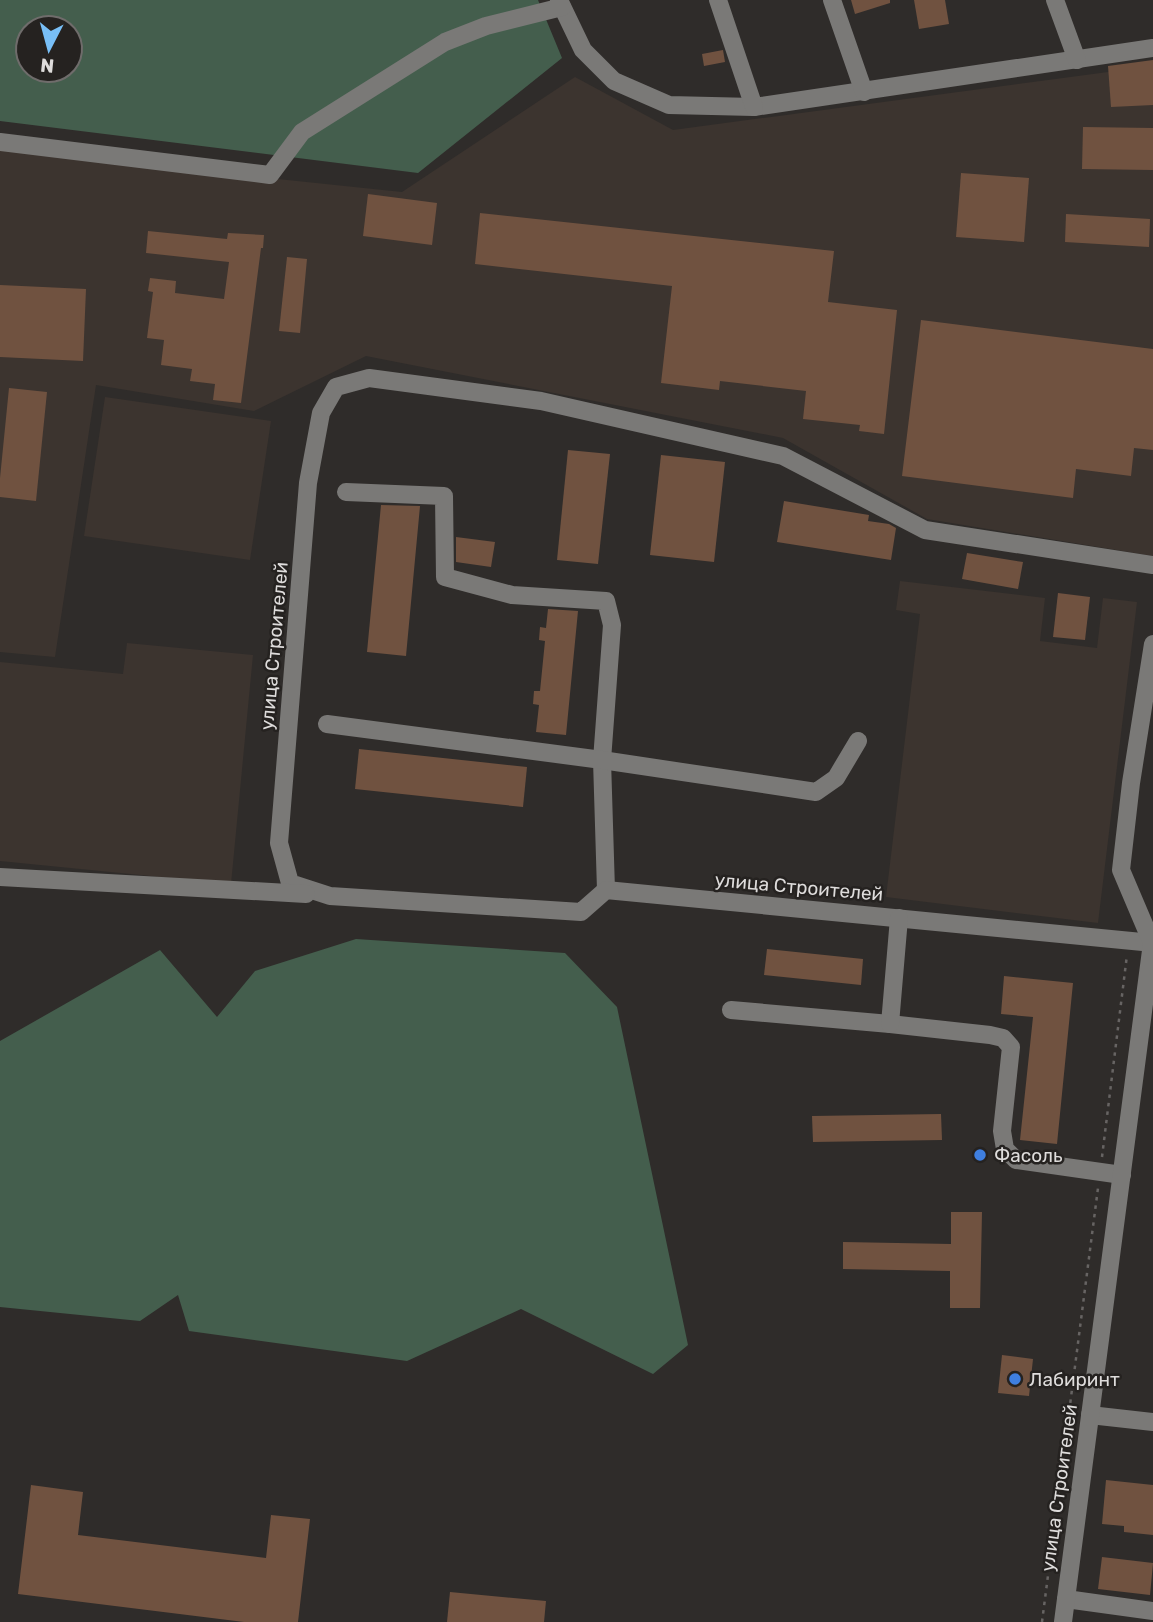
<svg xmlns="http://www.w3.org/2000/svg" width="1153" height="1622" viewBox="0 0 1153 1622" font-family="Rubik,sans-serif">
  <style>
    .built { fill: #3c342f }
    .green { fill: #445e4d; fill-rule: evenodd }
    .building { fill: #705240 }
    .lines { fill: none; stroke-linecap: round; stroke-linejoin: round }
    .path { stroke: #676463; stroke-width: 2.5; stroke-dasharray: 3.5 5; stroke-linecap: butt }
    .minor { stroke: #7a7977; stroke-width: 18 }
    .shop-dot { fill: #3f7fe0; stroke: #252220; stroke-width: 2.5 }
    .labels { text-anchor: middle; dominant-baseline: central; stroke-width: 5; stroke-linejoin: round; paint-order: stroke }
    .street-label { font-size: 19px; fill: #dedcdb; stroke: #252220 }
    .poi-label { font-size: 19px; fill: #dedcdb; stroke: #252220; text-anchor: start }
  </style>
  <rect width="100%" height="100%" fill="#2f2c2a"/>
  <!-- built -->
  <g class="built">
    <polygon points="1153,66 1153,556 927,519 783,438 366,356 254,411 96,385 55,657 0,652 0,150 402,192 575,77 673,130"/>
    <polygon points="105,397 271,421 250,560 84,536"/>
    <polygon points="900,581 1045,598 1040,641 1097,648 1103,598 1137,602 1098,923 886,897 920,614 896,610"/>
    <polygon points="127,643 253,655 231,884 0,861 0,662 123,674"/>
  </g>
  <!-- green -->
  <g class="green">
    <path d="M0 0H538L562 58 418 173 0 121ZM28 28H70V70H28Z"/>
    <polygon points="356,939 565,953 617,1007 688,1345 653,1374 521,1309 407,1361 189,1331 178,1295 140,1321 0,1307 0,1041 160,950 217,1017 255,971"/>
  </g>
  <!-- building -->
  <g class="building">
    <polygon points="851,0 890,0 890,3 855,14"/>
    <polygon points="914,0 945,0 949,24 919,29"/>
    <polygon points="723,50 725,62 704,66 702,54"/>
    <polygon points="1153,60 1153,105 1111,107 1108,66"/>
    <polygon points="1083,127 1153,128 1153,170 1082,169"/>
    <polygon points="961,173 1029,178 1024,242 956,237"/>
    <polygon points="368,194 437,203 432,245 363,236"/>
    <polygon points="480,213 834,251 828,302 897,310 884,434 859,431 860,425 803,419 806,391 720,381 719,390 661,383 672,286 475,264"/>
    <polygon points="1066,214 1150,219 1149,247 1065,242"/>
    <polygon points="148,231 227,239 228,233 264,235 263,248 261,248 241,403 213,400 215,384 190,381 192,369 161,365 164,340 147,338 153,292 148,291 150,278 176,281 175,293 224,299 229,262 146,253"/>
    <polygon points="287,257 307,259 300,333 279,331"/>
    <polygon points="0,285 86,289 83,361 0,357"/>
    <polygon points="921,320 1153,349 1153,450 1134,448 1131,476 1076,469 1073,498 902,476"/>
    <polygon points="9,388 47,392 36,501 0,497 0,478"/>
    <polygon points="568,450 610,454 598,564 557,560"/>
    <polygon points="661,455 725,462 714,562 650,555"/>
    <polygon points="784,501 869,515 868,521 889,524 896,528 891,560 777,542"/>
    <polygon points="381,505 420,506 406,656 367,652"/>
    <polygon points="456,537 495,542 491,567 456,562"/>
    <polygon points="967,553 1023,562 1018,589 962,579"/>
    <polygon points="1058,593 1090,597 1085,640 1053,637"/>
    <polygon points="548,609 578,611 566,735 536,732 539,705 533,704 534,691 540,691 545,641 539,640 540,627 546,628"/>
    <polygon points="359,749 527,767 523,807 355,789"/>
    <polygon points="767,949 863,959 861,985 764,975"/>
    <polygon points="1004,976 1073,983 1057,1144 1020,1140 1033,1017 1001,1014"/>
    <polygon points="941,1114 942,1140 813,1142 812,1116"/>
    <polygon points="951,1212 982,1212 980,1308 950,1308 950,1271 843,1269 843,1242 951,1244"/>
    <polygon points="1002,1355 1033,1359 1029,1396 998,1393"/>
    <polygon points="1106,1480 1153,1485 1153,1535 1124,1532 1124,1526 1102,1524"/>
    <polygon points="31,1485 83,1492 78,1535 266,1558 271,1515 310,1519 298,1622 244,1622 18,1594"/>
    <polygon points="1102,1557 1153,1563 1150,1595 1098,1589"/>
    <polygon points="450,1592 546,1601 544,1622 447,1622"/>
  </g>
  <g class="lines">
    <!-- path -->
    <g class="path">
      <polyline points="1102,1157 1127,955"/>
      <polyline points="1042,1622 1098,1188"/>
    </g>
    <!-- minor -->
    <g class="minor">
      <polyline points="559,0 583,50 614,81 669,105 754,107 1153,48"/>
      <polyline points="718,0 754,107"/>
      <polyline points="832,0 864,92"/>
      <polyline points="1055,0 1077,60"/>
      <polyline points="0,142 270,175 302,132 445,42 486,26 562,7"/>
      <polyline points="346,492 444,496 445,577 512,595 606,601 612,625 602,760 606,890"/>
      <polyline points="1153,565 925,530 783,456 541,401 369,378 336,387 321,413 308,483 279,843 290,883 330,896 581,912 606,890 1153,943"/>
      <polyline points="327,724 602,760 816,792 836,778 858,741"/>
      <polyline points="0,877 306,894"/>
      <polyline points="731,1010 890,1024 990,1035 1003,1038 1011,1047 1002,1131 1005,1149 1016,1160 1122,1175"/>
      <polyline points="890,1024 899,918"/>
      <polyline points="1090,1415 1153,1422"/>
      <polyline points="1066,1599 1153,1611"/>
      <polyline points="1063,1622 1152,943 1121,870 1131,783 1153,644"/>
    </g>
  </g>
  <!-- markers -->
  <g class="shop-dot">
    <circle cx="980" cy="1155" r="7"/>
    <circle cx="1015" cy="1379" r="7"/>
  </g>
  <g class="labels">
    <!-- street labels -->
    <g class="street-label">
      <text transform="translate(274 646) rotate(-85)">улица Строителей</text>
      <text transform="translate(799 887) rotate(5)">улица Строителей</text>
      <text transform="translate(1059 1488) rotate(-82)">улица Строителей</text>
    </g>
    <!-- poi labels -->
    <g class="poi-label">
      <text x="994" y="1155">Фасоль</text>
      <text x="1029" y="1379">Лабиринт</text>
    </g>
  </g>
  <!-- north arrow -->
  <g transform="translate(49 49) rotate(186)"><circle r="33" fill="#252220" stroke="#6f6c6b" stroke-width="2"/>
  <path d="M0-5L12 26L0 18L-12 26Z" fill="#78bff7"/>
  <text y="-10" font-size="19" font-weight="bold" text-anchor="middle" fill="#dedcdb">N</text>
  </g>
</svg>
